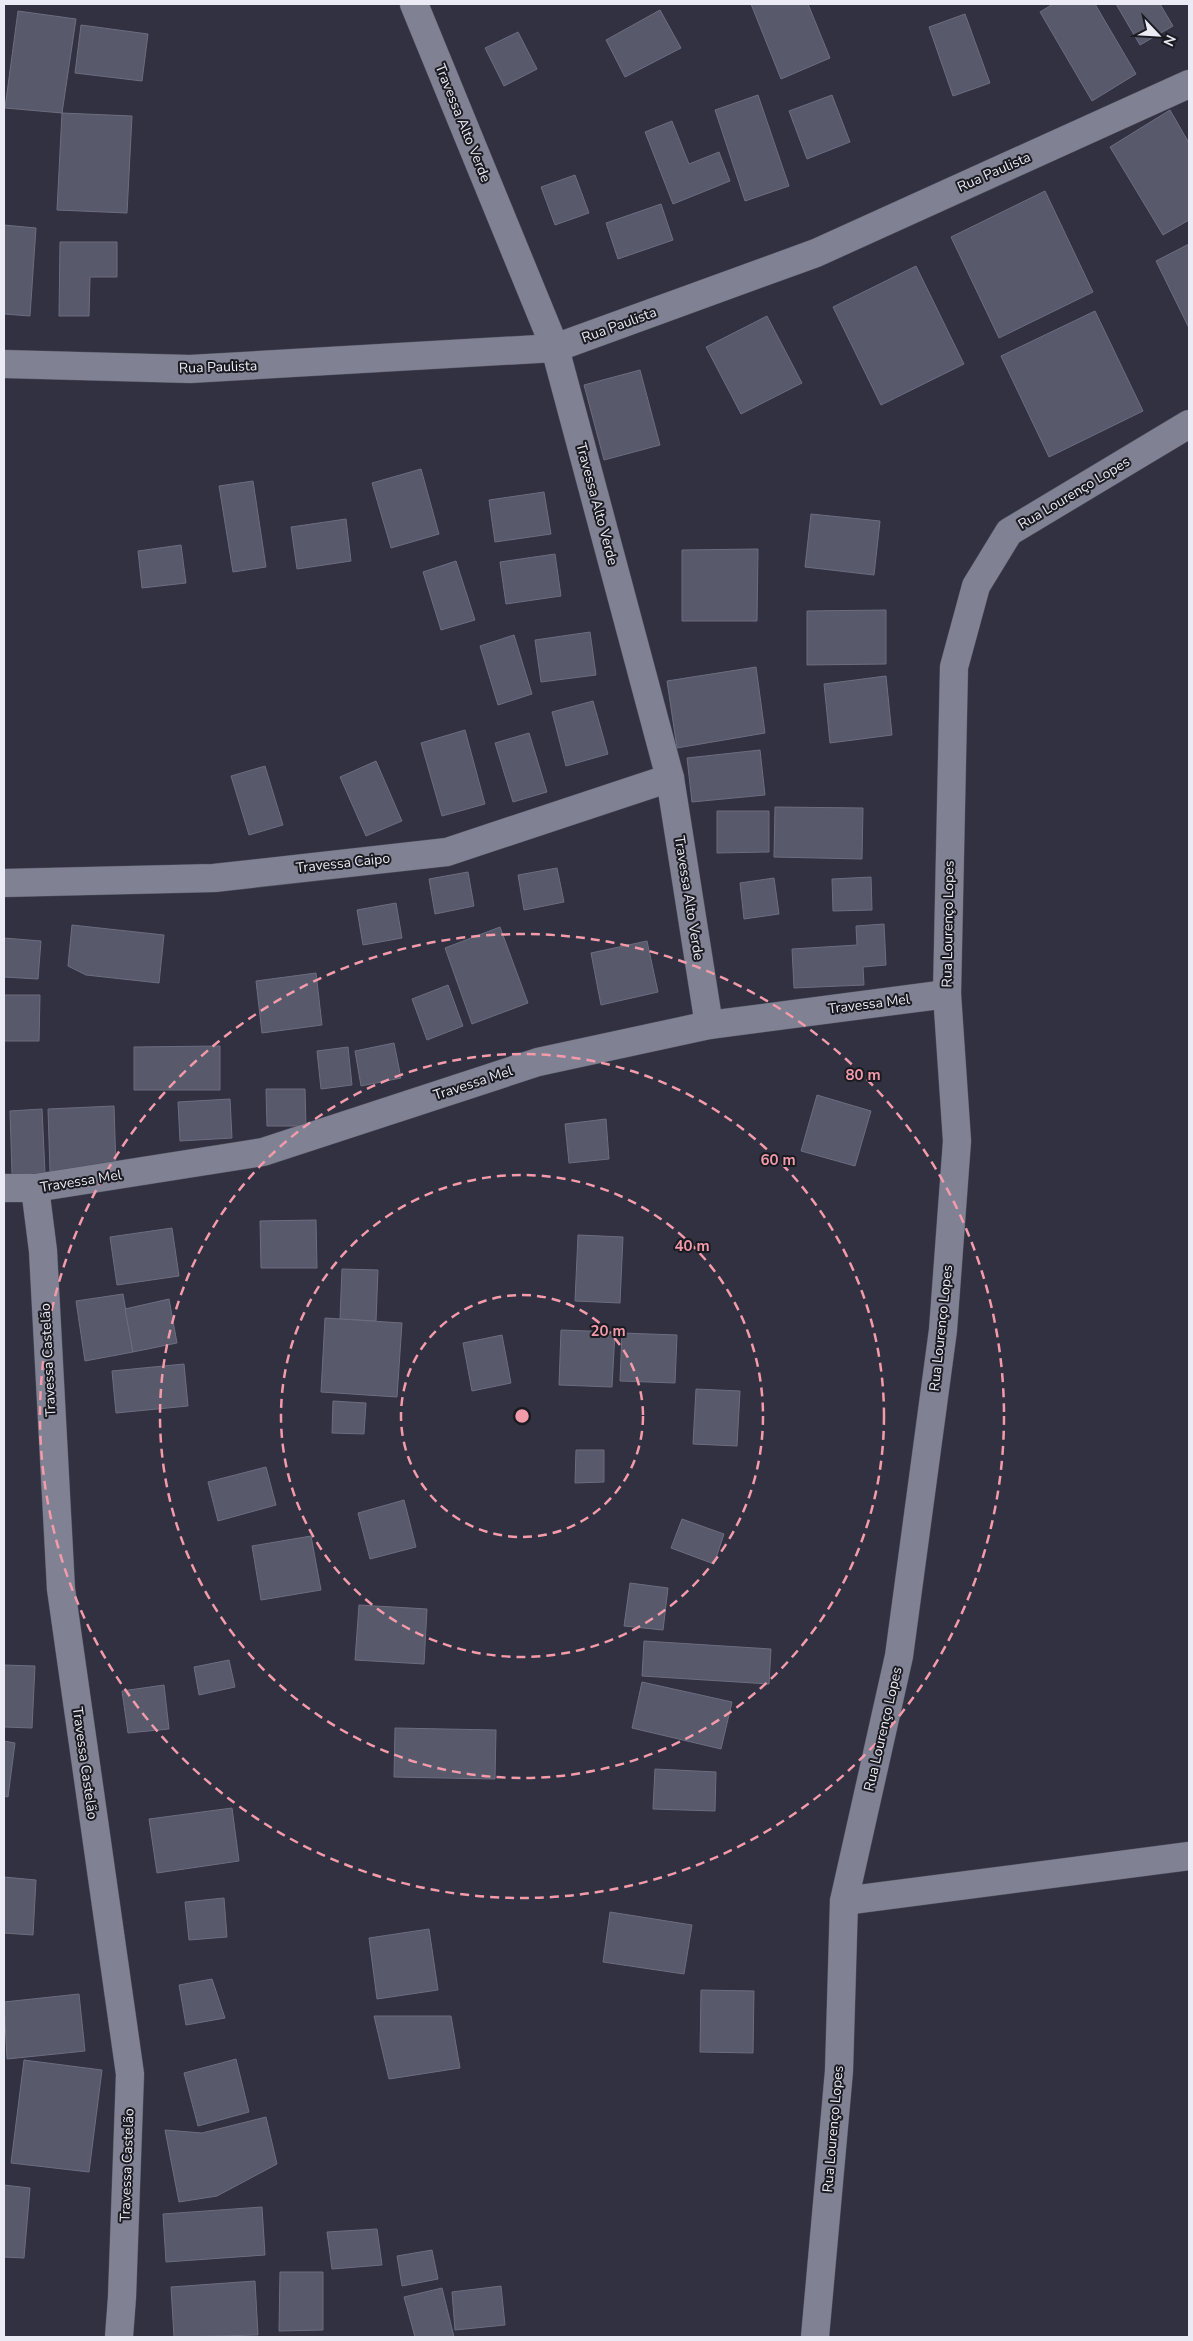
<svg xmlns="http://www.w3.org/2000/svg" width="1193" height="2341" viewBox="0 0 1193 2341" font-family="'Nunito Sans',sans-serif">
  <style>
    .building { fill: #58596b; stroke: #6c6d7f }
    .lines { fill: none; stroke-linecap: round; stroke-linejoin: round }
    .street-casing { stroke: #4f505d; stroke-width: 29 }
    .street { stroke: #818194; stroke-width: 28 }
    .ring { fill: none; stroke: #f39aab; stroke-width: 2.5; stroke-dasharray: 9 6 }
    .labels { text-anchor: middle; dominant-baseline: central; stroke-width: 4; stroke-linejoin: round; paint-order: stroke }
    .street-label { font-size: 14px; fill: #eaebf5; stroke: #1a1a21 }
    .centre { fill: #f39aab; stroke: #1a1a21; stroke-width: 2.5 }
    .ring-label { font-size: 15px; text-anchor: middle; font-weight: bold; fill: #f39aab; stroke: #1a1a21; stroke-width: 4; stroke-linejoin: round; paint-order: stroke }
  </style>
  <rect width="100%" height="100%" fill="#313141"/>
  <!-- building -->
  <g class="building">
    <polygon points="751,4 808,4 830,58 781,79"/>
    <polygon points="1053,4 1095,4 1136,74 1092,101 1040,12"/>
    <polygon points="1116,4 1160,4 1173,26 1140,45"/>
    <polygon points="660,10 681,48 625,77 606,40"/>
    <polygon points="18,11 76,19 62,113 5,108"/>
    <polygon points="965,14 990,83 953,96 929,27"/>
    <polygon points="81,25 148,34 142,81 75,73"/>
    <polygon points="518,32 537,69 504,86 485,48"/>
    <polygon points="758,95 789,186 745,201 715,110"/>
    <polygon points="832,95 850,142 807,159 789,111"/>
    <polygon points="1170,110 1189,143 1189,220 1163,235 1110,147"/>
    <polygon points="62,113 132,116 127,213 57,210"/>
    <polygon points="672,121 689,164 719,152 730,181 673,204 645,132"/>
    <polygon points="575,175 589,213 555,225 541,187"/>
    <polygon points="1045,191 1093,292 999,338 951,237"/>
    <polygon points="661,204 673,240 618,259 606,223"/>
    <polygon points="4,225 36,228 30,316 4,314"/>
    <polygon points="60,242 117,242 117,277 90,277 89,316 59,316"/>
    <polygon points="1189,244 1189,328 1156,261"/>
    <polygon points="916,266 964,364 881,405 833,307"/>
    <polygon points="1095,311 1143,411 1049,457 1001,356"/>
    <polygon points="767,316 802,383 741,414 706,347"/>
    <polygon points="640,370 660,445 604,460 584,385"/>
    <polygon points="421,469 439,534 391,548 372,483"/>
    <polygon points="253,481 266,567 233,572 219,486"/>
    <polygon points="544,492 551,534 495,542 489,500"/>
    <polygon points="811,514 880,521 874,575 805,567"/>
    <polygon points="346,519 351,561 297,569 291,527"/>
    <polygon points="181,545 186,583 142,588 138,551"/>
    <polygon points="758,549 757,621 682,621 682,550"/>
    <polygon points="555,554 561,596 506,604 500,562"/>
    <polygon points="456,561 475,620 441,630 423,572"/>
    <polygon points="886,610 886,664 807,665 807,611"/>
    <polygon points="590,632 596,675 541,682 535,640"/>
    <polygon points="514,635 532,694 498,705 480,646"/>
    <polygon points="756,667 765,733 677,748 667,681"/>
    <polygon points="886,676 892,735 830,743 824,684"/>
    <polygon points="593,701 608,754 566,766 552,712"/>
    <polygon points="465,730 485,804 442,816 421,743"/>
    <polygon points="529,733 547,792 513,802 495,743"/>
    <polygon points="760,750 765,795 692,802 687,758"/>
    <polygon points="376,761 402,821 366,836 340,777"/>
    <polygon points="265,766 283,825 249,835 231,776"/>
    <polygon points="775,807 863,808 862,859 774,857"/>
    <polygon points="717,811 769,811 769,852 717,853"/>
    <polygon points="557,868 564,902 524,910 518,875"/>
    <polygon points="468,872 474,906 435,914 429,879"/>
    <polygon points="871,877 872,910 833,911 832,879"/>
    <polygon points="774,878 779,914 744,919 740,883"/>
    <polygon points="396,903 402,938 363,945 357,910"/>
    <polygon points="884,924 886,965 863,967 864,985 794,988 792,949 857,945 856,926"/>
    <polygon points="72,925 164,935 159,983 86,975 68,966"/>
    <polygon points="500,927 528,1003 472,1024 445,948"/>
    <polygon points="4,938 41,941 38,979 4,977"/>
    <polygon points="647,941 658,992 601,1005 591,953"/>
    <polygon points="316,973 322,1025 262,1033 256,981"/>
    <polygon points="448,985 463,1026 427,1040 412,999"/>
    <polygon points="4,995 40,995 39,1041 4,1041"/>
    <polygon points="394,1043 401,1078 361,1086 355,1051"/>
    <polygon points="220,1046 220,1090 134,1090 134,1047"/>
    <polygon points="348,1047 352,1085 321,1089 317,1051"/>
    <polygon points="266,1089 305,1089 306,1126 267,1126"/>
    <polygon points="817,1095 871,1111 855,1166 801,1151"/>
    <polygon points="230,1099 232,1138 180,1141 178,1102"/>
    <polygon points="114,1106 116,1168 50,1171 48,1109"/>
    <polygon points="42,1109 45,1173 12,1174 10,1111"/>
    <polygon points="606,1119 609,1159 569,1163 565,1124"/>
    <polygon points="316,1220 317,1268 261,1268 260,1221"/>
    <polygon points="172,1228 179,1276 117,1285 110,1237"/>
    <polygon points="578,1235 623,1237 620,1303 575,1301"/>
    <polygon points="342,1269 378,1270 376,1321 340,1319"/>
    <polygon points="123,1294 133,1352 85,1361 76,1301"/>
    <polygon points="169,1299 177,1343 133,1352 125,1309"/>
    <polygon points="325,1318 402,1323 397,1397 321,1392"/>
    <polygon points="561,1330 615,1332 612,1387 559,1385"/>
    <polygon points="622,1333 677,1335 675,1383 620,1381"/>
    <polygon points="502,1335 511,1383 472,1391 463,1343"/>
    <polygon points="184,1364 188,1406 116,1413 112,1371"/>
    <polygon points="696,1389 740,1391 737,1446 693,1444"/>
    <polygon points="333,1401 366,1403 364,1434 332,1433"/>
    <polygon points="576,1450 604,1450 604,1482 575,1483"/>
    <polygon points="266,1467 276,1505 218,1521 208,1482"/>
    <polygon points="404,1500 416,1547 370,1559 358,1513"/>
    <polygon points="682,1519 724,1534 714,1564 671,1548"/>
    <polygon points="311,1536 321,1590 261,1600 252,1546"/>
    <polygon points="630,1583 668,1588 663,1630 624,1626"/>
    <polygon points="359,1605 427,1609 424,1664 355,1660"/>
    <polygon points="644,1641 771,1649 769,1684 642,1676"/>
    <polygon points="229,1660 235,1687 199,1695 194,1667"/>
    <polygon points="4,1665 35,1666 32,1728 4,1727"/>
    <polygon points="642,1682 732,1702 721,1749 632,1728"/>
    <polygon points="164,1685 169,1729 128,1733 122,1691"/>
    <polygon points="395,1728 496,1730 495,1779 394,1777"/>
    <polygon points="4,1741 15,1743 8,1797 4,1796"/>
    <polygon points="655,1769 716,1772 715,1811 653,1809"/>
    <polygon points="232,1808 239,1861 157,1873 149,1819"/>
    <polygon points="4,1877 36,1880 33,1935 4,1933"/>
    <polygon points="224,1898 227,1937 189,1940 185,1902"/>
    <polygon points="610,1912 692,1925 684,1974 603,1962"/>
    <polygon points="429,1929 438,1990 377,1999 369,1938"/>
    <polygon points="212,1979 225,2018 186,2025 179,1985"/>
    <polygon points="701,1990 754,1991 753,2053 700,2052"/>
    <polygon points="79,1994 85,2051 7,2059 4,2002"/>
    <polygon points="374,2016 451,2016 460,2068 389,2079"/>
    <polygon points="236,2059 249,2112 198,2126 184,2073"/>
    <polygon points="24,2060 102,2070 89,2172 11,2163"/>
    <polygon points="266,2117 277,2164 217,2196 179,2202 165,2130 202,2133"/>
    <polygon points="4,2185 30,2188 24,2258 4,2257"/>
    <polygon points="262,2207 265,2255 166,2262 163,2214"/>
    <polygon points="377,2229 382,2265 332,2269 327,2232"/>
    <polygon points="432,2250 438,2279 402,2286 397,2256"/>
    <polygon points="280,2272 323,2272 323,2330 279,2331"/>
    <polygon points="255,2281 258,2335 174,2337 171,2287"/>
    <polygon points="501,2286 505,2325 455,2330 452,2292"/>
    <polygon points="442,2288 454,2337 415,2337 404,2297"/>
  </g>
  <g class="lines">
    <defs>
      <g id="street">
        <polyline points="414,4 555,348 670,778 709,1025"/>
        <polyline points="4,364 190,369 555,348 816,253 1189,84"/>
        <polyline points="4,883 214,878 447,852 670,778"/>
        <polyline points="4,1188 35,1188 263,1152 538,1062 709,1025 947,994"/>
        <polyline points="35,1188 43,1251 61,1589 130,2074 122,2297 119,2337"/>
        <polyline points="844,1901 1189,1856"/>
        <polyline points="815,2337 839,2071 844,1901 899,1656 943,1330 957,1141 947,994 954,667 976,586 1009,532 1189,424"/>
      </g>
    </defs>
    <!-- street casing -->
    <use href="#street" class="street-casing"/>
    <!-- street -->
    <use href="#street" class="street"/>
  </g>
  <!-- distance rings -->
  <g class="ring">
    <circle cx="522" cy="1416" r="121"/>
    <circle cx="522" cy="1416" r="241"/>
    <circle cx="522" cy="1416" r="362"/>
    <circle cx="522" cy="1416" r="482"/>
  </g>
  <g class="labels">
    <!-- street labels -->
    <g class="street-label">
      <text transform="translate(463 123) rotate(68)">Travessa Alto Verde</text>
      <text transform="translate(994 172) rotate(-24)">Rua Paulista</text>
      <text transform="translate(619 325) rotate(-20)">Rua Paulista</text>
      <text transform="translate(218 367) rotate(-2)">Rua Paulista</text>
      <text transform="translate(1074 493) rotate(-31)">Rua Lourenço Lopes</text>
      <text transform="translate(597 504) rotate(75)">Travessa Alto Verde</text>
      <text transform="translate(343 863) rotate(-6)">Travessa Caipo</text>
      <text transform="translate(689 898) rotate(81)">Travessa Alto Verde</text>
      <text transform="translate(948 924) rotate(-89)">Rua Lourenço Lopes</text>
      <text transform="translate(869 1004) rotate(-7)">Travessa Mel</text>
      <text transform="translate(473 1083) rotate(-18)">Travessa Mel</text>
      <text transform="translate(81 1181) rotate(-9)">Travessa Mel</text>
      <text transform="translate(941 1328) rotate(-84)">Rua Lourenço Lopes</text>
      <text transform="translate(48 1360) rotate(-93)">Travessa Castelão</text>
      <text transform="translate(883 1729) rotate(-77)">Rua Lourenço Lopes</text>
      <text transform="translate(85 1763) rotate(82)">Travessa Castelão</text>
      <text transform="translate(833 2129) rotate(-85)">Rua Lourenço Lopes</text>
      <text transform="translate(127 2165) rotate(-88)">Travessa Castelão</text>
    </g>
  </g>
  <circle cx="522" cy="1416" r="8" class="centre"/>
  <g class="ring-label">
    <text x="863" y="1080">80 m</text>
    <text x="778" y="1165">60 m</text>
    <text x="692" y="1251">40 m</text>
    <text x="608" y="1336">20 m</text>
  </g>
  <!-- border -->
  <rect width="1193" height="2341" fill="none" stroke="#eaebf5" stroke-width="10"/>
  <!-- north arrow -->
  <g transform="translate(1158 35) rotate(115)" stroke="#1a1a21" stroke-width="4" paint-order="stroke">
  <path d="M0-4L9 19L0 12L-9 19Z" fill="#eaebf5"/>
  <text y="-8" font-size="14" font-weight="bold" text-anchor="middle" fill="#eaebf5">N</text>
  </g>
</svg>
